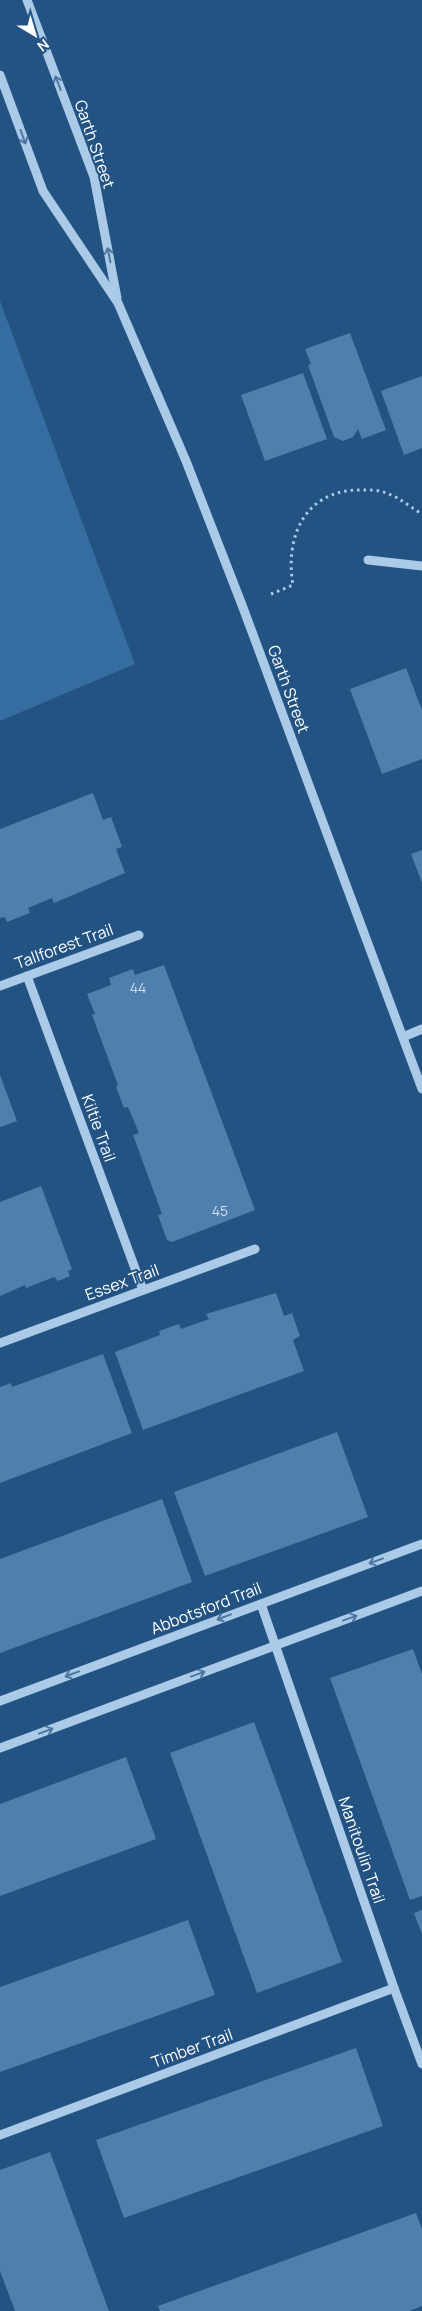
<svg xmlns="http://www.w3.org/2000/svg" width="422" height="2311" viewBox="0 0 422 2311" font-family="Manrope,sans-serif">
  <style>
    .green { fill: #366da0 }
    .building { fill: #4f7fad }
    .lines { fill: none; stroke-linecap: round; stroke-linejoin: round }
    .path { stroke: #aacae8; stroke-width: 3; stroke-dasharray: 2.5 4; stroke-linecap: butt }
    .minor { stroke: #aacae8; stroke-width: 9 }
    .oneway { stroke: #4b77a1 }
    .labels { text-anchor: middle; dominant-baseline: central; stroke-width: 4; stroke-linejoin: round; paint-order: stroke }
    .number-label { font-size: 14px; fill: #d3dfea }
    .street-label { font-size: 16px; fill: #fff; stroke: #225383 }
  </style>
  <rect width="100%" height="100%" fill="#225383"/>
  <!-- green -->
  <polygon class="green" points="0,301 135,664 0,721"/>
  <!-- building -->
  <g class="building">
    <polygon points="350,333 386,430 362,439 358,429 353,437 343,441 334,437 308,365 311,364 305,349"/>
    <polygon points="303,373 327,439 265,461 241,395"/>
    <polygon points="422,376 422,448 404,455 381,391"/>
    <polygon points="406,668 422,710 422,759 382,774 350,689"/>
    <polygon points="93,793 103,820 111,817 122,847 116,849 125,873 54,903 52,898 28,908 30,913 7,922 5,917 0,918 0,829"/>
    <polygon points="422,850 422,883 411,854"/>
    <polygon points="164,965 255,1210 172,1242 167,1240 158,1215 162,1214 133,1135 139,1133 128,1107 124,1108 116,1087 118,1085 92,1015 95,1014 87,994 111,985 109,978 133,969 135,975"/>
    <polygon points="0,1075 17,1121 0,1127"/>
    <polygon points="41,1186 72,1269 68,1271 70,1276 58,1281 54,1277 26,1288 25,1285 0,1296 0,1202"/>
    <polygon points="276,1293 284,1316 292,1313 300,1336 293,1340 304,1371 143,1430 115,1352 160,1335 159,1331 179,1324 181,1329 209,1319 206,1314"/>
    <polygon points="103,1354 132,1433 0,1483 0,1387 11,1383 12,1387"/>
    <polygon points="337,1432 368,1517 205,1576 174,1492"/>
    <polygon points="162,1499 192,1582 0,1653 0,1559"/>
    <polygon points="413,1649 422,1674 422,1896 410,1900 330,1678"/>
    <polygon points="254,1722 342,1962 257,1993 170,1753"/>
    <polygon points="126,1757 156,1839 0,1896 0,1804"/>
    <polygon points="422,1910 422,1934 414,1913"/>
    <polygon points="188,1920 215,1995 0,2072 0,1987"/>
    <polygon points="356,2048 383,2126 124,2218 96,2140"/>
    <polygon points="50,2152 109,2311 15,2311 0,2271 0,2170"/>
    <polygon points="416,2213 422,2229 422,2306 409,2311 160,2311 158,2306"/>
  </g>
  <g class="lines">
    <!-- path -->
    <path class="path" d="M271 594 293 585C285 539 303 493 355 490 365 490 376 489 386 493 399 497 410 507 422 514"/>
    <!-- minor -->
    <g class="minor">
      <polyline points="27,0 94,177 117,298"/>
      <polyline points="0,75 43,191 118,303 186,461 242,605 422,1089"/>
      <polyline points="368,560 422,566"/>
      <polyline points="27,976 143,1290"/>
      <polyline points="0,986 139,935"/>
      <polyline points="403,1037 422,1029"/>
      <polyline points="0,1343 255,1249"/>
      <polyline points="261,1604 394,1988 422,2064"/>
      <polyline points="0,1701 422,1544"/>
      <polyline points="0,1748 422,1591"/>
      <polyline points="0,2135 394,1988"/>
    </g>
  </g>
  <!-- one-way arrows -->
  <defs><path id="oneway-shaft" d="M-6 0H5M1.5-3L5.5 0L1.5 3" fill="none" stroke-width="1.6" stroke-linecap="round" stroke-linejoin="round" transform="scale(1.25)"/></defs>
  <g class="oneway">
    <use href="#oneway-shaft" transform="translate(58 83) rotate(-111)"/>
    <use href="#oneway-shaft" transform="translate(23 137) rotate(70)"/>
    <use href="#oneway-shaft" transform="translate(109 255) rotate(-101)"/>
    <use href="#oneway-shaft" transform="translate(376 1561) rotate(160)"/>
    <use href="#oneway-shaft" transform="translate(224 1617) rotate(159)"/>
    <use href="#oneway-shaft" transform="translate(350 1618) rotate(-20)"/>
    <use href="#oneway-shaft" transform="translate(72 1674) rotate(159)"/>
    <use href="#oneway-shaft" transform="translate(198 1674) rotate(-20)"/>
    <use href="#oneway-shaft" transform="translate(46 1731) rotate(-20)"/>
  </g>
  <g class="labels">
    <!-- number labels -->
    <g class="number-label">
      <text x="138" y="987">44</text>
      <text x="220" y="1210">45</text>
    </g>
    <!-- street labels -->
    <g class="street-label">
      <text transform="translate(95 144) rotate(71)">Garth Street</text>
      <text transform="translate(289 689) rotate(70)">Garth Street</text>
      <text transform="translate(64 946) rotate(-20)">Tallforest Trail</text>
      <text transform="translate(99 1128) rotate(70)">Kiltie Trail</text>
      <text transform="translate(122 1282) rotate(-20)">Essex Trail</text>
      <text transform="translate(206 1608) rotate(-21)">Abbotsford Trail</text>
      <text transform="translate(362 1850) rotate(71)">Manitoulin Trail</text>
      <text transform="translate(192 2048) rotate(-20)">Timber Trail</text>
    </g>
  </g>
  <!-- north arrow -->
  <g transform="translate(35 35) rotate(142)" stroke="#225383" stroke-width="4" paint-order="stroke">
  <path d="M0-4L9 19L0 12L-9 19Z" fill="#ffffff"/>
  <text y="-8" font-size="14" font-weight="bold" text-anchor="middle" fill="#ffffff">N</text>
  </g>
</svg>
